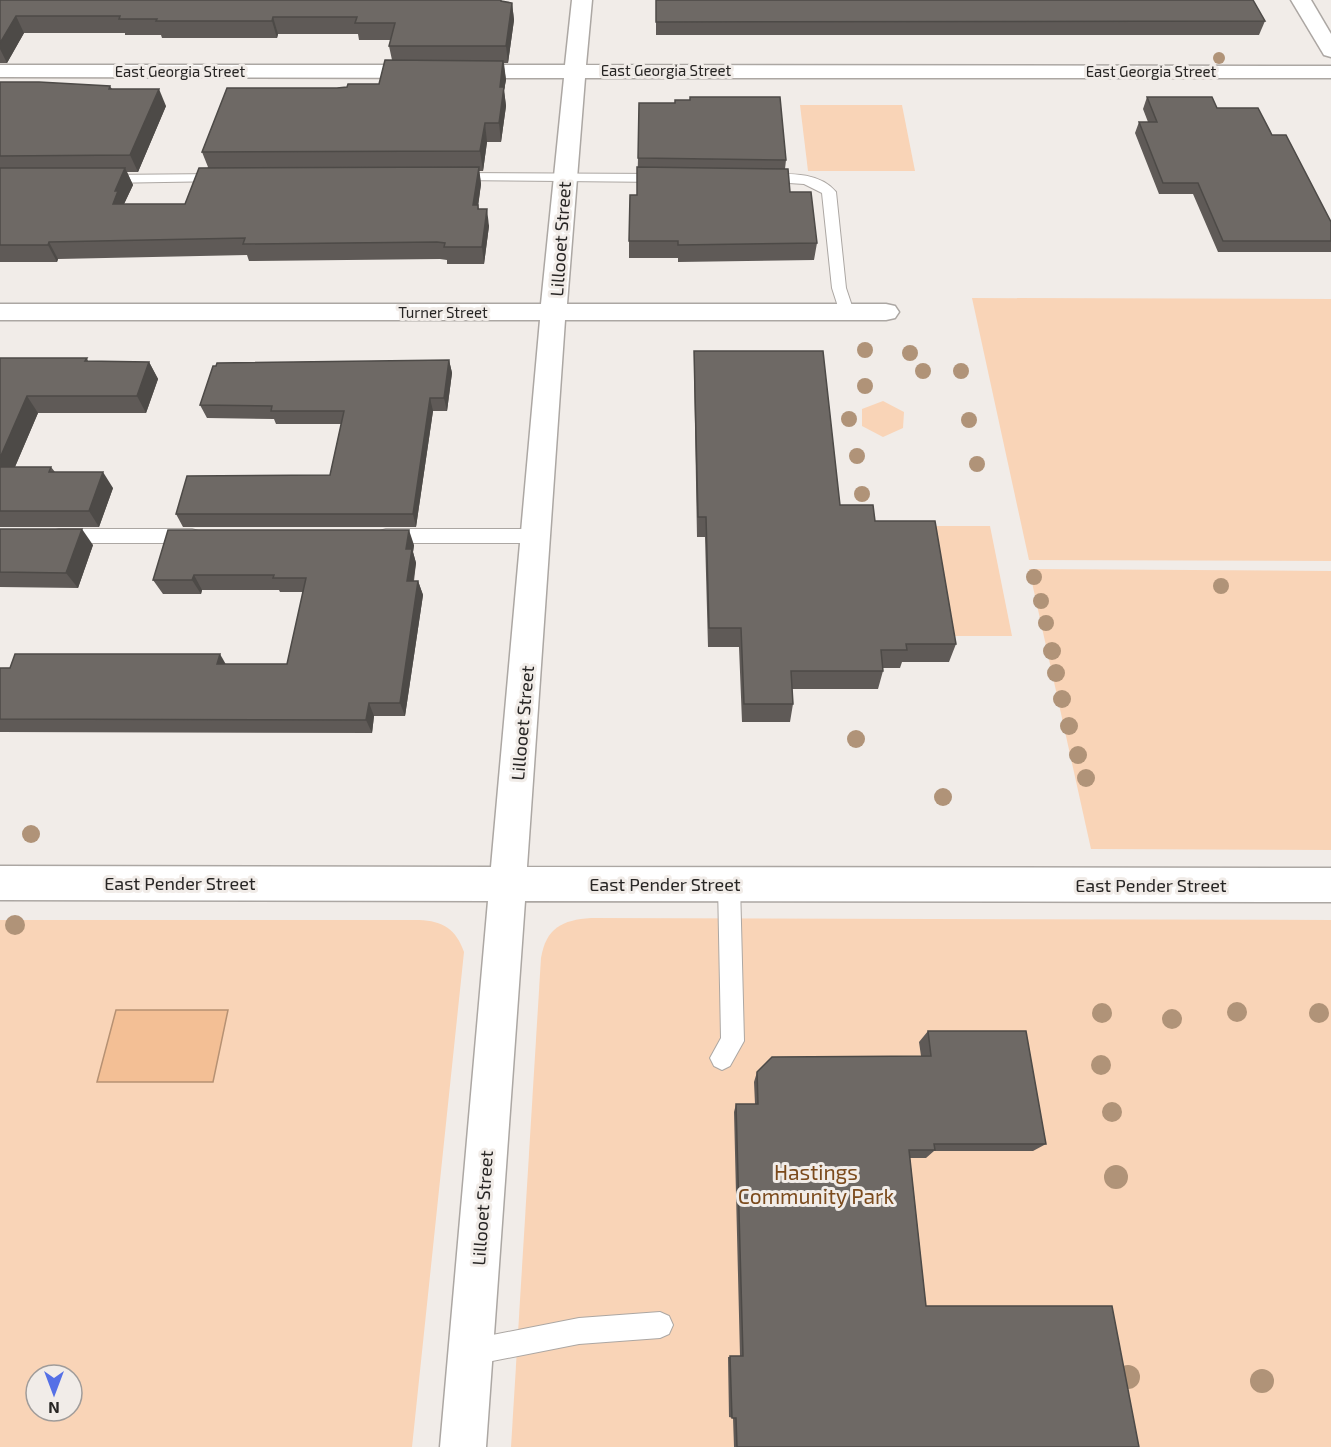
<svg xmlns="http://www.w3.org/2000/svg" width="1331" height="1447" viewBox="0 0 1331 1447" font-family="'Exo 2',sans-serif">
  <style>
    .green { fill: #f9d4b7; fill-rule: evenodd }
    .water { fill: #f3bf95; stroke: #b69173; stroke-width: 1.5 }
    .lines { fill: none; stroke-linecap: round; stroke-linejoin: round }
    .service-casing { stroke: #aca7a3; stroke-width: 2 }
    .minor-casing { stroke: #aca7a3; stroke-width: 3 }
    .service { fill: #fff; fill-rule: evenodd }
    .minor { fill: #fff; fill-rule: evenodd }
    .tree { fill: #b09378 }
    .wall { fill: #5f5a57 }
    .shaded-wall { fill: #4d4a47 }
    .building { fill: #6e6965; stroke: #4d4a47; stroke-width: 1.5 }
    .labels { text-anchor: middle; dominant-baseline: central; stroke-width: 6; stroke-linejoin: round; paint-order: stroke }
    .far-street-label { font-size: 15px; fill: #272524; stroke: #f1ece8 }
    .street-label { font-size: 18px; fill: #272524; stroke: #f1ece8 }
    .near-park-label { font-size: 21px; fill: #7b4a1c; stroke: #f1ece8 }
  </style>
  <rect width="100%" height="100%" fill="#f1ece8"/>
  <!-- green -->
  <g class="green">
    <polygon points="800,105 902,105 915,171 808,171"/>
    <polygon points="972,298 1331,299 1331,561 1029,560"/>
    <polygon points="883,401 904,412 903,428 883,437 862,426 862,409"/>
    <polygon points="926,526 990,526 1012,636 944,636"/>
    <polygon points="1029,569 1331,571 1331,850 1091,849"/>
    <path d="M591 918 1331 920V1447H511L541 958C546 928 562 920 591 918Z"/>
    <path d="M0 920H419C443 921 456 929 464 952L412 1447H0ZM36 1375H72V1411H36Z"/>
  </g>
  <!-- water -->
  <polygon class="water" points="116,1010 228,1010 213,1082 97,1082"/>
  <g class="lines">
    <defs>
      <g id="service">
        <polygon points="456,173 663,174 670,178 663,182 451,180 449,177 451,174"/>
        <polygon points="219,174 224,175 226,178 224,181 105,183 98,179 105,175"/>
        <path d="M762 174C786 174 819 171 836 192L846 288 854 312 851 316H841L832 288 822 193 804 184 757 181 755 178Z"/>
        <polygon points="59,529 192,529 198,531 201,536 198,541 192,543 59,543 53,541 50,536 53,531"/>
        <polygon points="386,529 536,529 542,531 545,536 542,541 536,543 386,543 380,541 377,536 380,531"/>
        <polygon points="729,874 737,877 740,884 744,1041 730,1066 722,1070 714,1066 710,1058 721,1038 718,884 721,877"/>
        <polygon points="660,1312 669,1316 673,1325 669,1334 660,1338 579,1344 472,1365 463,1361 459,1352 463,1343 472,1339 579,1318"/>
      </g>
      <g id="minor">
        <polygon points="572,0 592,0 586,65 1331,66 1331,78 585,78 567,304 886,304 895,306 899,312 895,318 886,320 565,320 527,867 1331,868 1331,902 525,901 486,1447 440,1447 488,901 0,900 0,866 491,867 540,320 0,320 0,304 541,304 564,78 0,77 0,65 565,65"/>
        <polygon points="1291,0 1311,0 1331,34 1331,57 1324,55"/>
      </g>
    </defs>
    <!-- service casing -->
    <use href="#service" class="service-casing"/>
    <!-- minor casing -->
    <use href="#minor" class="minor-casing"/>
    <!-- service -->
    <use href="#service" class="service"/>
    <!-- minor -->
    <use href="#minor" class="minor"/>
  </g>
  <!-- trees -->
  <g class="tree">
    <circle cx="1219" cy="58" r="6"/>
    <circle cx="865" cy="350" r="8"/>
    <circle cx="910" cy="353" r="8"/>
    <circle cx="923" cy="371" r="8"/>
    <circle cx="961" cy="371" r="8"/>
    <circle cx="865" cy="386" r="8"/>
    <circle cx="849" cy="419" r="8"/>
    <circle cx="969" cy="420" r="8"/>
    <circle cx="857" cy="456" r="8"/>
    <circle cx="977" cy="464" r="8"/>
    <circle cx="862" cy="494" r="8"/>
    <circle cx="1034" cy="577" r="8"/>
    <circle cx="1221" cy="586" r="8"/>
    <circle cx="1041" cy="601" r="8"/>
    <circle cx="1046" cy="623" r="8"/>
    <circle cx="1052" cy="651" r="9"/>
    <circle cx="1056" cy="673" r="9"/>
    <circle cx="1062" cy="699" r="9"/>
    <circle cx="1069" cy="726" r="9"/>
    <circle cx="856" cy="739" r="9"/>
    <circle cx="1078" cy="755" r="9"/>
    <circle cx="1086" cy="778" r="9"/>
    <circle cx="943" cy="797" r="9"/>
    <circle cx="31" cy="834" r="9"/>
    <circle cx="15" cy="925" r="10"/>
    <circle cx="1237" cy="1012" r="10"/>
    <circle cx="1102" cy="1013" r="10"/>
    <circle cx="1319" cy="1013" r="10"/>
    <circle cx="1172" cy="1019" r="10"/>
    <circle cx="1101" cy="1065" r="10"/>
    <circle cx="1112" cy="1112" r="10"/>
    <circle cx="1116" cy="1177" r="12"/>
    <circle cx="1128" cy="1377" r="12"/>
    <circle cx="1262" cy="1381" r="12"/>
  </g>
  <!-- wall -->
  <g class="wall">
    <polygon points="0,0 506,2 512,3 514,20 508,63 504,63 506,80 504,90 506,106 501,142 487,142 483,171 479,171 481,184 478,205 479,209 489,226 484,264 447,264 447,260 440,259 249,261 247,255 58,259 57,262 0,262 0,82 110,86 112,89 166,106 138,172 127,172 133,185 124,204 185,204 208,167 202,152 337,88 379,84 392,60 389,46 391,40 359,40 358,34 278,34 277,38 162,38 161,35 125,35 125,33 24,33 7,63 0,63"/>
    <polygon points="656,0 1265,21 1259,35 656,35"/>
    <polygon points="1147,97 1217,108 1272,135 1331,222 1331,252 1218,252 1193,194 1159,194 1135,133 1139,122 1148,122 1143,109"/>
    <polygon points="638,158 786,160 785,169 790,192 817,243 814,260 678,262 678,258 629,258 629,241 637,195"/>
    <polygon points="694,351 840,505 875,521 956,644 949,662 902,662 900,668 883,668 883,671 878,689 792,689 793,704 790,722 742,722 739,647 708,647 705,537 697,537 694,373"/>
    <polygon points="0,358 87,358 88,361 149,362 158,379 146,413 38,413 15,467 51,467 55,472 113,488 99,527 0,527"/>
    <polygon points="449,360 452,373 447,411 433,411 416,527 183,527 176,514 330,475 341,424 276,424 274,419 207,418 200,405"/>
    <polygon points="0,529 93,545 78,588 0,587"/>
    <polygon points="414,545 413,552 416,563 414,581 418,581 423,595 405,716 374,716 372,733 0,732 0,668 226,664 287,664 303,592 280,592 279,590 202,590 201,594 163,594 153,580"/>
    <polygon points="928,1031 1046,1144 1033,1151 934,1151 926,1158 910,1158 926,1306 1139,1447 734,1447 733,1418 729,1417 728,1357 740,1356 734,1112 736,1104 755,1104 754,1082 757,1072 921,1056 919,1042"/>
  </g>
  <!-- shaded-wall -->
  <g class="shaded-wall">
    <polygon points="512,3 514,20 508,63 506,46"/>
    <polygon points="16,16 24,33 7,63 0,49 0,43"/>
    <polygon points="273,17 278,34 277,38 272,21"/>
    <polygon points="503,61 506,80 504,90 506,106 501,142 499,123 500,87"/>
    <polygon points="159,89 166,106 138,172 130,155"/>
    <polygon points="485,123 487,142 483,171 480,151"/>
    <polygon points="479,167 481,184 476,222 473,205"/>
    <polygon points="125,168 133,185 124,204 113,204 115,191"/>
    <polygon points="487,209 489,226 484,264 482,247"/>
    <polygon points="49,242 58,259 57,262 48,245"/>
    <polygon points="449,360 452,373 447,411 444,398"/>
    <polygon points="149,362 158,379 146,413 137,396"/>
    <polygon points="27,396 38,413 8,483 0,472 0,458"/>
    <polygon points="430,398 433,411 416,527 413,514"/>
    <polygon points="103,472 113,488 99,527 89,511"/>
    <polygon points="82,529 93,545 78,588 66,573"/>
    <polygon points="409,530 414,545 413,552 416,563 411,595 407,581 406,549"/>
    <polygon points="194,575 202,590 201,594 192,580"/>
    <polygon points="418,581 423,595 405,716 400,703"/>
    <polygon points="220,654 228,668 217,664"/>
    <polygon points="369,703 374,716 372,733 366,720"/>
  </g>
  <!-- building -->
  <g class="building">
    <polygon points="0,0 501,0 501,1 512,3 506,46 389,46 395,23 355,23 357,17 273,17 272,21 156,21 157,19 119,19 120,16 16,16 0,43"/>
    <polygon points="656,0 1253,0 1265,21 656,22"/>
    <polygon points="385,60 503,61 500,87 504,87 499,123 485,123 480,151 202,152 227,88 337,88 347,87 348,84 379,84"/>
    <polygon points="0,82 39,82 110,86 109,89 159,89 130,155 0,156"/>
    <polygon points="690,97 780,97 786,160 638,158 639,103 675,103 675,100 690,100"/>
    <polygon points="1147,97 1212,97 1217,108 1258,108 1272,135 1286,135 1331,222 1331,241 1223,241 1198,183 1163,183 1139,122 1157,122"/>
    <polygon points="479,167 473,205 478,205 478,209 487,209 482,247 444,247 445,243 437,242 243,244 245,238 49,242 48,245 0,245 0,168 125,168 115,191 118,191 113,204 185,204 199,168"/>
    <polygon points="637,167 788,169 790,192 811,192 817,243 678,245 678,241 629,241 630,195 637,195"/>
    <polygon points="694,351 823,351 840,505 873,505 875,521 935,521 956,644 906,644 907,650 881,650 883,671 791,671 793,704 744,704 741,628 709,628 706,517 698,517"/>
    <polygon points="0,358 87,358 85,361 149,362 137,396 27,396 0,458"/>
    <polygon points="449,360 444,398 430,398 413,514 176,514 187,476 330,475 344,411 271,411 272,406 200,405 213,366 216,366 217,363"/>
    <polygon points="0,467 51,467 49,472 103,472 89,511 0,511"/>
    <polygon points="0,529 82,529 66,573 0,572"/>
    <polygon points="168,530 409,530 406,549 412,549 407,581 418,581 400,703 369,703 366,720 0,719 0,668 10,668 15,654 220,654 217,664 287,664 306,578 273,578 274,575 194,575 192,580 153,580"/>
    <polygon points="928,1031 1026,1031 1046,1144 934,1144 935,1150 909,1150 926,1306 1112,1306 1139,1447 737,1447 736,1418 732,1418 730,1356 743,1356 736,1104 758,1104 757,1072 772,1057 931,1056"/>
  </g>
  <g class="labels">
    <!-- far-street labels -->
    <g class="far-street-label">
      <text x="666" y="70">East Georgia Street</text>
      <text x="180" y="71">East Georgia Street</text>
      <text x="1151" y="71">East Georgia Street</text>
      <text x="443" y="312">Turner Street</text>
    </g>
    <!-- street labels -->
    <g class="street-label">
      <text transform="translate(560 239) rotate(-86)">Lillooet Street</text>
      <text transform="translate(522 723) rotate(-85)">Lillooet Street</text>
      <text x="180" y="883">East Pender Street</text>
      <text x="665" y="884">East Pender Street</text>
      <text x="1151" y="885">East Pender Street</text>
      <text transform="translate(482 1208) rotate(-86)">Lillooet Street</text>
    </g>
    <!-- near-park labels -->
    <g class="near-park-label">
      <text x="816" y="1171">Hastings<tspan x="816" dy="24">Community Park</tspan></text>
    </g>
  </g>
  <!-- north arrow -->
  <g transform="translate(54 1393) rotate(180)"><circle r="28" fill="#f1ece8" stroke="#a09c9a" stroke-width="1.5"/>
  <path d="M0-4.5L10 22L0 15L-10 22Z" fill="#5570e6"/>
  <text y="-9" font-size="16" font-weight="bold" text-anchor="middle" fill="#272524">N</text>
  </g>
</svg>
